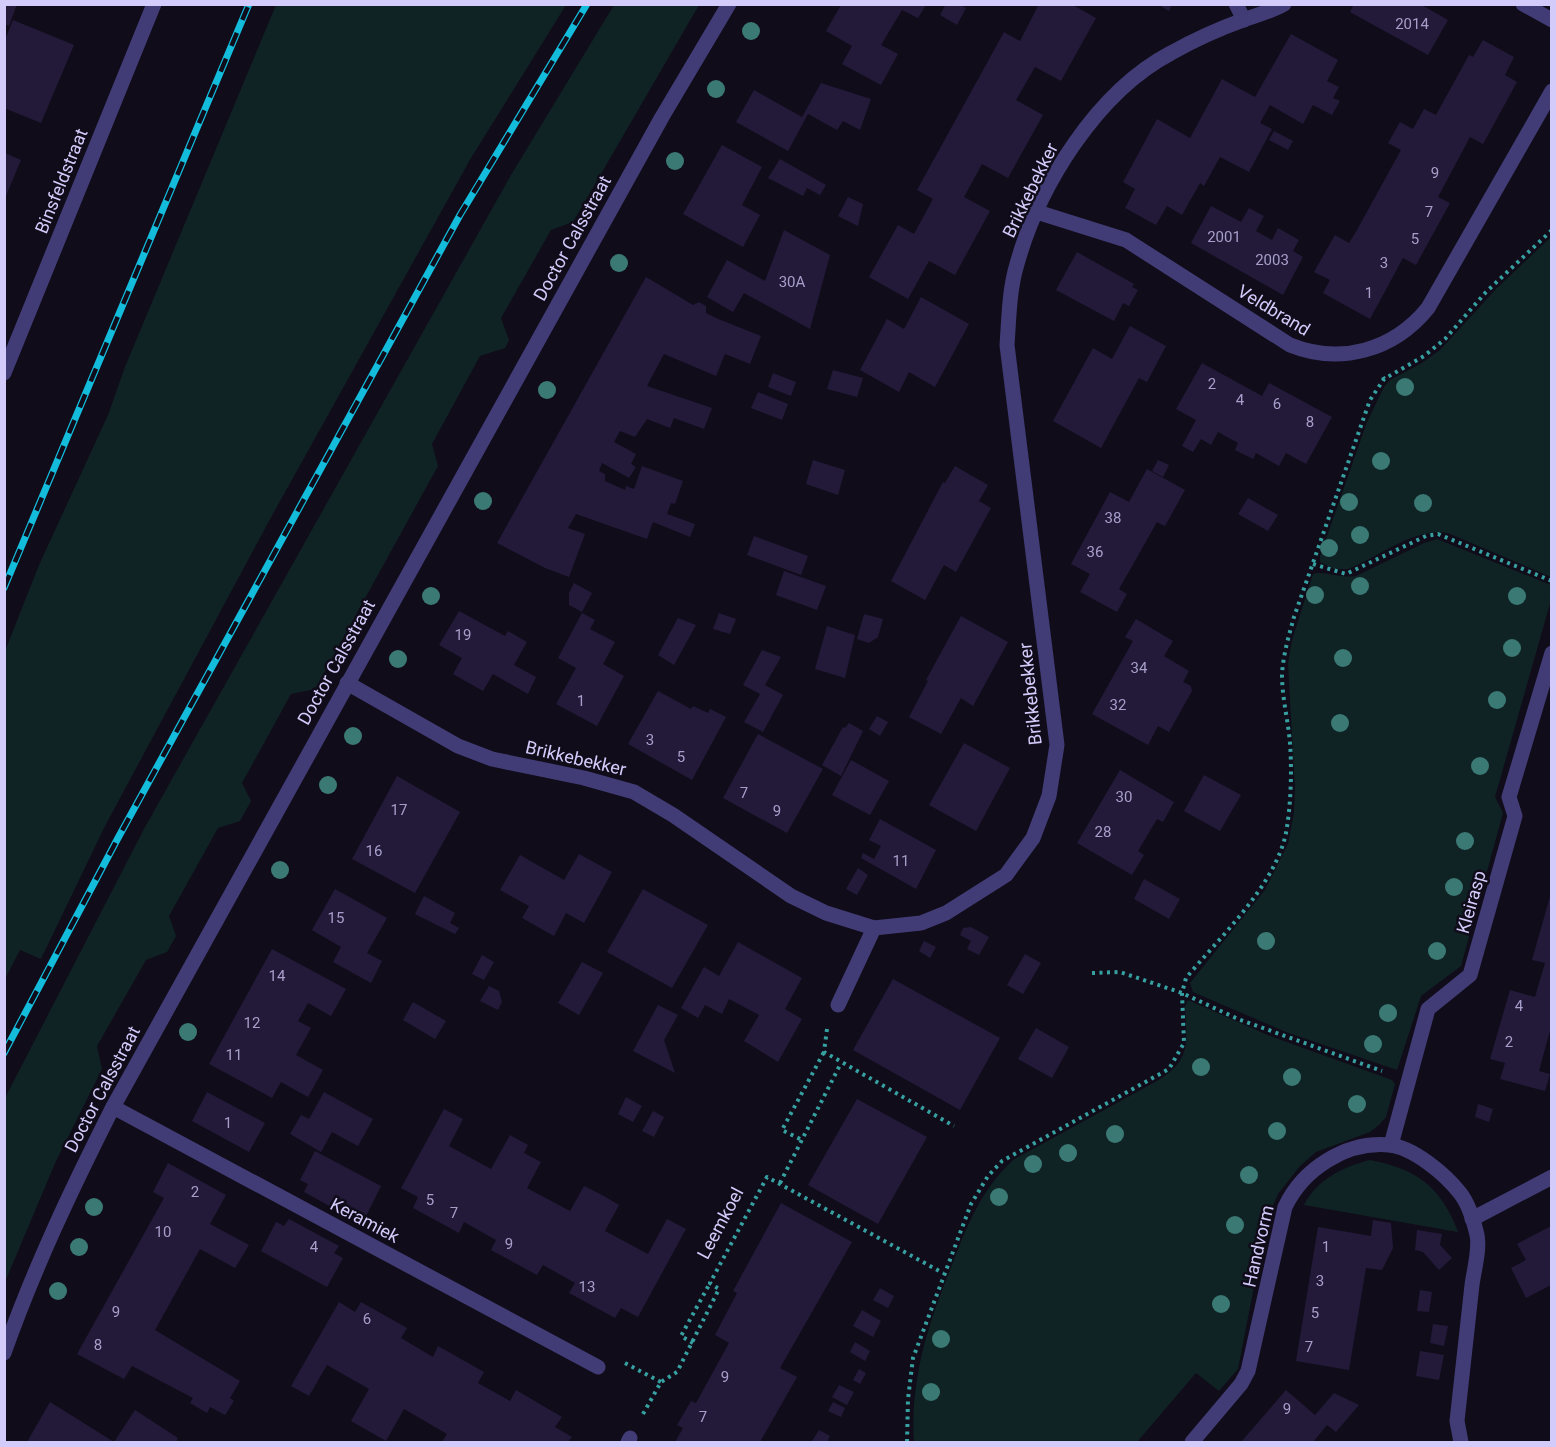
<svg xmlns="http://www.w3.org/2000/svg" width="1556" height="1447" viewBox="0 0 1556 1447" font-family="Roboto,sans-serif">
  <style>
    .green { fill: #102324 }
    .building { fill: #231a3a }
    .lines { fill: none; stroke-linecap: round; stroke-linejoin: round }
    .path { stroke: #37a1a2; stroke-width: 4; stroke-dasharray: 3 4.5; stroke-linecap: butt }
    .minor { stroke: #413c75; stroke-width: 15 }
    .rail-casing { stroke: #14bcdc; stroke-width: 7 }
    .rail { stroke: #100c1a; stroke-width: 4.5; stroke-dasharray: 14; stroke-linecap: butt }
    .tree { fill: #3b7974 }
    .labels { text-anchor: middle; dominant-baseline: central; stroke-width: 5; stroke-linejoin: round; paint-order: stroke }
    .number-label { font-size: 15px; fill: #a79fca }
    .street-label { font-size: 18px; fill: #d3cbfa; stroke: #100c1a }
  </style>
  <rect width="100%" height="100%" fill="#100c1a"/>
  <!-- green -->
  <g class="green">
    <polygon points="276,5 566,5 471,158 269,521 105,826 41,959 20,950 5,979 5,651 39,565 108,415 125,367"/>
    <polygon points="614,5 699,5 573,222 551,230 501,318 509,340 505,348 480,356 432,444 438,466 315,689 291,694 242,783 251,801 240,821 218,828 169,916 176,936 167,952 146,960 97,1046 102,1069 56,1161 5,1282 5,1098 144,829 511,175"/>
    <path d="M1551 237V577L1448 533C1414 527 1379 557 1348 569H1334L1320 562V556L1367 422 1384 387 1390 380 1422 363 1440 350 1497 288Z"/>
    <path d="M1437 539 1551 585V600L1495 797 1503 813 1461 966 1421 996 1397 1070 1286 1032 1193 992 1190 983 1265 890 1288 844 1294 812 1295 788 1288 664 1292 640 1313 574C1324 570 1340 579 1356 576L1424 543Z"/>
    <path d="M1188 1000 1270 1036 1392 1080 1395 1084 1386 1117 1379 1125 1370 1132 1316 1152 1300 1166 1278 1194 1267 1220 1238 1369 1219 1391 1196 1373 1137 1442H914C910 1381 927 1327 950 1270 966 1228 980 1191 1013 1160L1157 1081C1191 1060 1187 1044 1185 1007Z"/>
    <path d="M1370 1160C1417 1169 1441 1187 1458 1232L1304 1205C1317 1179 1343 1167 1370 1160Z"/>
  </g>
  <!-- building -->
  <g class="building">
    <polygon points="4,4 17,4 9,26 4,24"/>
    <polygon points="946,4 959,4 966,8 957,25 940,15"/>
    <polygon points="1036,4 1071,4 1096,18 1061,81 1035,67 1016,100 1043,115 1008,178 982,164 964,197 990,211 955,275 929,261 908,299 869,277 898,225 914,234 933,199 917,190 1004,32 1020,41 1038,6"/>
    <polygon points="1157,4 1172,4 1169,11"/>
    <polygon points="1354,4 1420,4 1448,20 1428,55 1350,12"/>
    <polygon points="841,5 926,5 918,18 902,10 881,45 898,54 881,85 842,64 852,46 826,31"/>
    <polygon points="13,20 74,45 41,123 4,108 4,42"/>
    <polygon points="1291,34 1338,60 1327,81 1339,87 1333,98 1340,101 1332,115 1313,105 1303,124 1270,105 1260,123 1272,129 1249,172 1220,157 1204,186 1200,183 1182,215 1167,206 1156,225 1125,208 1135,189 1123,182 1157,119 1190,138 1222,79 1255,97"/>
    <polygon points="1483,40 1514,57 1505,75 1517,82 1483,144 1470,137 1438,197 1450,203 1416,265 1403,258 1370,319 1323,293 1330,280 1314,272 1335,235 1349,243 1357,230 1401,150 1388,143 1400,122 1413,129 1424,109 1436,115 1469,55 1473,57"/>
    <polygon points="821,83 871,99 860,130 843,121 837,130 808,114 788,151 736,122 754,90 802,117"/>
    <polygon points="1274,131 1293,141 1288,150 1269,140"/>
    <polygon points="722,145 762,167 742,205 760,215 743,247 683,214"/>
    <polygon points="5,153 21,160 5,198"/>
    <polygon points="780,159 826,185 820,195 807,188 803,196 768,178"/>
    <polygon points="848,197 863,204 858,226 838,216"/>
    <polygon points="1211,206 1241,222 1249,208 1264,216 1256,231 1272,240 1278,228 1299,240 1293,251 1303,257 1283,295 1191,243"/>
    <polygon points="784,230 830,255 810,329 744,293 733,312 707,297 727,260 765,281"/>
    <polygon points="1077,252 1134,284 1132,287 1138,290 1129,306 1123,303 1114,321 1056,290"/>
    <polygon points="646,277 693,305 699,302 706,306 706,313 716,318 761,336 750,364 725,354 716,376 664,354 647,386 712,408 704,429 674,418 670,428 647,419 635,437 620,431 614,442 636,454 631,464 636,467 629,478 602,463 599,471 605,474 605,481 625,490 626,486 634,489 642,466 683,481 675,504 671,503 667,514 695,524 690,537 653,522 647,539 576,514 568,528 585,534 569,577 545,568 497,543"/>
    <polygon points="921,297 969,324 935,387 909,372 899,392 860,370 887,319 904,329"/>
    <polygon points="1130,326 1166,346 1147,382 1139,378 1101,448 1053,421 1093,348 1112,359"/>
    <polygon points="1202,363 1262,396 1269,383 1332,417 1306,464 1286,453 1279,466 1256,453 1253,459 1235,450 1238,443 1218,432 1211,445 1201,439 1193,452 1182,446 1196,420 1176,409"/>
    <polygon points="833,370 863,378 857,397 827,389"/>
    <polygon points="773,373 796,382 791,396 768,387"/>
    <polygon points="758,392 788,404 782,420 751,408"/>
    <polygon points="813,460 845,470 838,495 806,484"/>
    <polygon points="1158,460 1169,465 1163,477 1152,471"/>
    <polygon points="955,466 988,485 979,501 991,508 956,572 944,565 925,600 891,581 943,482 945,483"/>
    <polygon points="1147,469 1185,490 1165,526 1157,522 1119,589 1127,594 1117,612 1080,592 1090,574 1071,564 1110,492 1129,502"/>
    <polygon points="1248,498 1278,515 1268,531 1238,514"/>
    <polygon points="754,536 808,556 801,575 747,555"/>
    <polygon points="784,571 826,586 817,610 776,595"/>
    <polygon points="574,583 592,593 582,612 569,605 569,593"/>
    <polygon points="459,611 505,636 508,631 527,642 514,665 536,677 528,694 493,674 483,691 453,674 462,658 439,645"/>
    <polygon points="582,613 595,620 590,629 615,642 603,664 624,676 597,726 556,704 576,668 558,658"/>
    <polygon points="719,613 736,619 730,634 713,629"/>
    <polygon points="864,614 883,619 878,637 869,643 857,639"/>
    <polygon points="961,616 1008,642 973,706 961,698 941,734 909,717 928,681 926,680"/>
    <polygon points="678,618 696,625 674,665 658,655"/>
    <polygon points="1136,619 1173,641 1164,656 1189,671 1183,682 1191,686 1192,691 1169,732 1158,726 1148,745 1092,714 1133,641 1125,637"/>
    <polygon points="827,626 855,635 845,678 815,669"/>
    <polygon points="762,650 781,657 765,685 783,695 763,732 744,722 760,694 743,685"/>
    <polygon points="658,691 691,709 693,706 708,713 710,709 726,717 692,780 628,744"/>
    <polygon points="877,716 888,722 880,736 869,729"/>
    <polygon points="849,723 863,731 841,776 822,765 843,727 845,728"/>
    <polygon points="758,734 823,769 787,833 723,798"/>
    <polygon points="964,743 1010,768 976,831 929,805"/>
    <polygon points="851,760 889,781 870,815 832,795"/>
    <polygon points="1120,770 1174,802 1163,822 1157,819 1138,851 1144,855 1132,875 1077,843"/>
    <polygon points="1204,775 1241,795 1220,831 1184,811"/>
    <polygon points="397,776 460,812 415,893 352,859"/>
    <polygon points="880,819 936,850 916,889 861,858 863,853 874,859 881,846 869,840"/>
    <polygon points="579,854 612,872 584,923 566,913 554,936 522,918 529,906 500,890 520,855 564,880"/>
    <polygon points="858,868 868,875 857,895 846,889"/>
    <polygon points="1144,879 1180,899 1169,919 1134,899"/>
    <polygon points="335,889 387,918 367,953 382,961 371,983 333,962 341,947 312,930"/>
    <polygon points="643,889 708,925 672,988 607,952"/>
    <polygon points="1551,893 1551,1027 1539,1071 1550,1074 1545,1091 1500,1079 1505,1063 1490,1059 1510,990 1535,997 1545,963 1532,960"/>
    <polygon points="424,896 455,913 450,923 459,928 455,934 415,914"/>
    <polygon points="971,927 989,937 979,955 967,949 971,941 960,935 963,928"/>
    <polygon points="924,941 936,947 930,958 919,951"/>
    <polygon points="738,942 802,978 785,1009 802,1019 778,1062 744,1041 759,1015 729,999 722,1014 705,1005 698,1018 681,1008 704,967 719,976"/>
    <polygon points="272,949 346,989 331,1016 308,1003 298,1021 311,1028 296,1055 323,1070 308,1097 281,1082 272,1098 209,1064"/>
    <polygon points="1025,954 1041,963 1023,994 1007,985"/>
    <polygon points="482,955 494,962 484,980 472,974"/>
    <polygon points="582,962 603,973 579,1015 558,1003"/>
    <polygon points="893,979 1000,1038 960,1110 853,1050"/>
    <polygon points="489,986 499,991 502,1002 498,1010 480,1001"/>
    <polygon points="413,1002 446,1021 435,1039 403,1020"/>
    <polygon points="658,1005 678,1015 664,1040 675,1073 633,1051"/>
    <polygon points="1036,1028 1069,1047 1052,1078 1018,1059"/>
    <polygon points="207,1092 265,1123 249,1152 192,1121"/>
    <polygon points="324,1092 373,1119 358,1146 332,1132 321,1152 290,1134 301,1115 309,1119"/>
    <polygon points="626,1097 642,1106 633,1122 618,1114"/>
    <polygon points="857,1099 927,1137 878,1224 808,1185"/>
    <polygon points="1478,1104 1493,1109 1489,1122 1475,1117"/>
    <polygon points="444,1109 463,1119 449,1146 491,1169 510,1135 528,1145 524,1153 541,1162 527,1188 570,1211 584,1186 602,1195 619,1205 605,1231 648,1254 667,1219 686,1229 638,1317 621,1308 615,1318 569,1293 575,1283 543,1265 537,1275 491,1250 496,1240 464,1222 459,1233 413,1208 418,1197 401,1188"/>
    <polygon points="653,1111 664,1117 654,1137 642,1131"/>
    <polygon points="315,1151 381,1186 366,1216 358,1211 353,1219 304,1192 308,1184 300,1180"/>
    <polygon points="168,1163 226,1195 210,1224 249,1245 235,1268 200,1249 155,1330 240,1381 230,1398 234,1401 225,1415 210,1407 207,1413 190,1403 193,1398 132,1366 124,1379 77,1354 164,1198 153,1192"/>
    <polygon points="781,1203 852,1242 780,1368 797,1377 760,1442 675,1442 683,1428 677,1425 691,1401 696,1403 729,1343 715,1335 737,1293 733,1291"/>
    <polygon points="289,1219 339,1246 334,1253 343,1258 327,1287 261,1251 276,1222 284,1226"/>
    <polygon points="1373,1220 1391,1223 1393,1248 1382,1270 1366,1268 1349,1370 1296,1361 1318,1227 1371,1236"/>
    <polygon points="1551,1226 1551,1285 1526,1298 1511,1268 1526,1260 1517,1244"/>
    <polygon points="1417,1230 1442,1234 1440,1245 1452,1258 1439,1270 1423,1252 1415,1250"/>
    <polygon points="880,1288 894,1296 888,1308 873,1300"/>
    <polygon points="1420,1290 1432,1292 1429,1312 1417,1311"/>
    <polygon points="339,1302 355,1312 361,1302 407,1328 401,1338 433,1357 438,1346 484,1372 478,1383 510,1401 516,1390 562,1417 555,1427 572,1437 568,1442 442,1442 447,1434 404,1409 386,1441 351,1421 369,1389 327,1365 309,1396 291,1386"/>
    <polygon points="862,1310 881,1321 873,1337 853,1326"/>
    <polygon points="1433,1324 1448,1326 1444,1346 1430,1343"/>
    <polygon points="855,1342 870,1351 865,1361 850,1352"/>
    <polygon points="1420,1351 1444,1355 1439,1380 1416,1376"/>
    <polygon points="859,1369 866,1373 860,1384 853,1380"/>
    <polygon points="839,1385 854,1392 847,1405 832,1397"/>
    <polygon points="1286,1390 1315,1415 1334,1393 1359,1405 1336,1432 1327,1425 1313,1442 1241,1442"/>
    <polygon points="50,1402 114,1442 27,1442"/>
    <polygon points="833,1402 845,1408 841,1417 828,1411"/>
    <polygon points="135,1410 178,1438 176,1442 114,1442"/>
    <polygon points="819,1430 830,1436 827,1442 812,1441"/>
  </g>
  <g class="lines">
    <!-- path -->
    <g class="path">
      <polyline points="1383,377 1384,379 1424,356 1445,339 1486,292 1552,230"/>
      <polyline points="1313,564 1346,574 1426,536 1438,534 1552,581"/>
      <polyline points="1092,973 1120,972 1182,993 1238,1019 1382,1071"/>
      <polyline points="827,1029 824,1052 954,1126"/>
      <polyline points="800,1139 782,1130 824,1052"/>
      <polyline points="780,1183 841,1063"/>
      <polyline points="693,1343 681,1336 710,1283"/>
      <polyline points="625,1363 661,1382"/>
      <polyline points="643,1414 661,1382 677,1372 719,1289 710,1283 767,1177 943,1273"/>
      <path d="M907 1442 908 1399 913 1358 971 1204 988 1176 1002 1161 1169 1069 1184 1043 1182 993 1186 978C1219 938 1275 886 1286 833 1291 805 1292 771 1290 743 1288 720 1282 697 1282 675 1283 655 1289 635 1294 617L1370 400 1384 379"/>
    </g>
    <!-- minor -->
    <g class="minor">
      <polyline points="1236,4 1244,20"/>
      <polyline points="1523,4 1552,20"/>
      <path d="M1037 212 1126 240 1290 345C1340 365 1393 351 1428 308L1552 91"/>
      <polyline points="4,373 154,4"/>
      <path d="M347 683 458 746 492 759 584 778 634 792 673 815 791 896 826 913 874 928 921 923 946 913 1006 875 1033 838 1049 796 1057 745 1007 345C1009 319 1009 290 1017 264 1039 185 1097 92 1171 53 1194 40 1221 28 1246 19 1258 15 1272 11 1284 4"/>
      <polyline points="838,1005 874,928"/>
      <polyline points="113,1107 598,1367"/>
      <polyline points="1391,1145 1428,1009 1470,975 1515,816 1509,797 1552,653"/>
      <polyline points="1472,1219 1552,1177"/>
      <path d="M4 1353C34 1268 72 1188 113 1107L662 117 729 4"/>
      <polyline points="628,1442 630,1438"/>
      <path d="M1192 1442 1241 1384 1248 1371 1285 1207C1303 1169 1346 1141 1389 1145 1413 1147 1445 1174 1460 1193 1468 1203 1474 1222 1477 1235 1480 1249 1474 1270 1472 1285 1467 1330 1462 1376 1457 1421L1461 1442"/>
    </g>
    <defs>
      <g id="rail">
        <polyline points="4,588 249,4"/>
        <polyline points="4,1053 118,838 460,215 587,4"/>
      </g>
    </defs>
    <!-- rail casing -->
    <use href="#rail" class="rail-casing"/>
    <!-- rail -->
    <use href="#rail" class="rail"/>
  </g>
  <!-- trees -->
  <g class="tree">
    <circle cx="751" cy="31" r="9"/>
    <circle cx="716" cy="89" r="9"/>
    <circle cx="675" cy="161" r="9"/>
    <circle cx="619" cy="263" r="9"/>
    <circle cx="1405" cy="387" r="9"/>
    <circle cx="547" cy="390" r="9"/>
    <circle cx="1381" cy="461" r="9"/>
    <circle cx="483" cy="501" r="9"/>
    <circle cx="1349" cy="502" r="9"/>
    <circle cx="1423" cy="503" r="9"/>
    <circle cx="1360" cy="535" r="9"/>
    <circle cx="1329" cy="548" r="9"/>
    <circle cx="1360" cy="586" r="9"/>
    <circle cx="1315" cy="595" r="9"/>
    <circle cx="431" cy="596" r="9"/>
    <circle cx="1517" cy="596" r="9"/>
    <circle cx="1512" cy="648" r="9"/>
    <circle cx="1343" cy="658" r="9"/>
    <circle cx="398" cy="659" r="9"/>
    <circle cx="1497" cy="700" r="9"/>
    <circle cx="1340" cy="723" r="9"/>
    <circle cx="353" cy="736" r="9"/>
    <circle cx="1480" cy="766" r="9"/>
    <circle cx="328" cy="785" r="9"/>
    <circle cx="1465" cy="841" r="9"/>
    <circle cx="280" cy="870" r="9"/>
    <circle cx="1454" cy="887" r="9"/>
    <circle cx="1266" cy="941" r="9"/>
    <circle cx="1437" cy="951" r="9"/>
    <circle cx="1388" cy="1013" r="9"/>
    <circle cx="188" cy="1032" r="9"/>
    <circle cx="1373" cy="1044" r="9"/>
    <circle cx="1201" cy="1067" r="9"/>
    <circle cx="1292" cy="1077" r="9"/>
    <circle cx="1357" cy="1104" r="9"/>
    <circle cx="1277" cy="1131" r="9"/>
    <circle cx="1115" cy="1134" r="9"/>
    <circle cx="1068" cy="1153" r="9"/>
    <circle cx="1033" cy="1164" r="9"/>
    <circle cx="1249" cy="1175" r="9"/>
    <circle cx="999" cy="1197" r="9"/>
    <circle cx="94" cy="1207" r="9"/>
    <circle cx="1235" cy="1225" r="9"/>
    <circle cx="79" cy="1247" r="9"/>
    <circle cx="58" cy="1291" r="9"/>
    <circle cx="1221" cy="1304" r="9"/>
    <circle cx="941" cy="1339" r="9"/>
    <circle cx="931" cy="1392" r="9"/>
  </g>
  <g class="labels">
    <!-- number labels -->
    <g class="number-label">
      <text x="1412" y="24">2014</text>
      <text x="1435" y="173">9</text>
      <text x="1429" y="212">7</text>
      <text x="1224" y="237">2001</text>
      <text x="1415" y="239">5</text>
      <text x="1272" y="260">2003</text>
      <text x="1384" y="263">3</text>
      <text x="792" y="282">30A</text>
      <text x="1369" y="293">1</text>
      <text x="1212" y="384">2</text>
      <text x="1240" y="400">4</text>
      <text x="1277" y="404">6</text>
      <text x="1310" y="422">8</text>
      <text x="1113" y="518">38</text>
      <text x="1095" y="552">36</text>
      <text x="463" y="635">19</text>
      <text x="1139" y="668">34</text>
      <text x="581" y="701">1</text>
      <text x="1118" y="705">32</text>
      <text x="650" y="740">3</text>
      <text x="681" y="757">5</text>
      <text x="744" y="793">7</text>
      <text x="1124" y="797">30</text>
      <text x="399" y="810">17</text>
      <text x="777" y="811">9</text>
      <text x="1103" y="832">28</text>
      <text x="374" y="851">16</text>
      <text x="901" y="861">11</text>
      <text x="336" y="918">15</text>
      <text x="277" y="976">14</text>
      <text x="1519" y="1006">4</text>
      <text x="252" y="1023">12</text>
      <text x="1509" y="1042">2</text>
      <text x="234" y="1055">11</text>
      <text x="228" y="1123">1</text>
      <text x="195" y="1192">2</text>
      <text x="430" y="1200">5</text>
      <text x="454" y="1213">7</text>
      <text x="163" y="1232">10</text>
      <text x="509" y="1244">9</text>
      <text x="314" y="1247">4</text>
      <text x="1326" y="1247">1</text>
      <text x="1320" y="1281">3</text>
      <text x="587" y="1287">13</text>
      <text x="116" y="1312">9</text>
      <text x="1315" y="1313">5</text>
      <text x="367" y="1319">6</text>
      <text x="98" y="1345">8</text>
      <text x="1309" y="1347">7</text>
      <text x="725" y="1377">9</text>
      <text x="1287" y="1409">9</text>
      <text x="703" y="1417">7</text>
    </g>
    <!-- street labels -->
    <g class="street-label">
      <text transform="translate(61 181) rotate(-68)">Binsfeldstraat</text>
      <text transform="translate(1030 190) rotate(-64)">Brikkebekker</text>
      <text transform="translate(572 238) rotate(-61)">Doctor Calsstraat</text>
      <text transform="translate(1274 310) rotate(31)">Veldbrand</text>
      <text transform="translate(336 662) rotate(-61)">Doctor Calsstraat</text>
      <text transform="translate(1030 694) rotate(-96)">Brikkebekker</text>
      <text transform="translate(576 758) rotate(13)">Brikkebekker</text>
      <text transform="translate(1471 902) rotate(-74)">Kleirasp</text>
      <text transform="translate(102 1089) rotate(-62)">Doctor Calsstraat</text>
      <text transform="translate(365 1220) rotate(28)">Keramiek</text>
      <text transform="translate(720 1223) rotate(-62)">Leemkoel</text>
      <text transform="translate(1258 1246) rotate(-77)">Handvorm</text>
    </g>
  </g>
  <!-- border -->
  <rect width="1556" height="1447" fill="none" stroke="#d3cbfa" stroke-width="12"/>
</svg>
